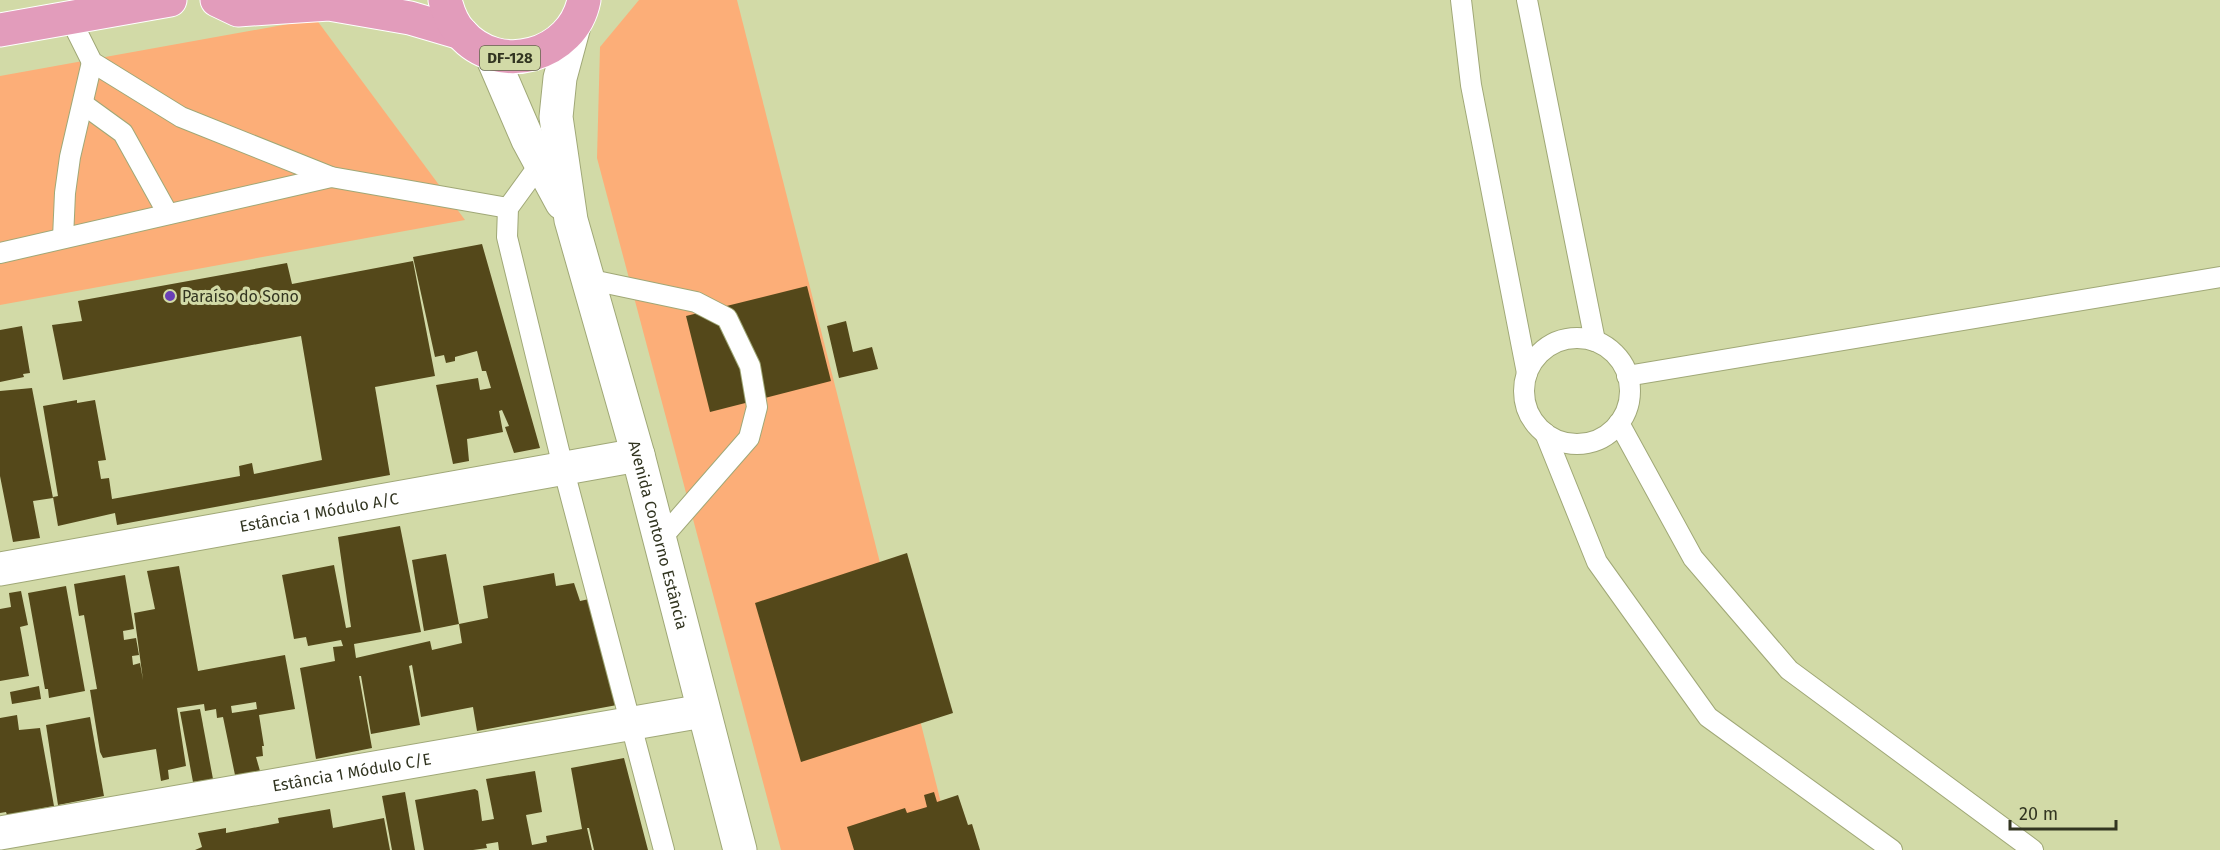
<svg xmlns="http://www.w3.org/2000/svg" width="2220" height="850" viewBox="0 0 2220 850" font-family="'Fira Sans',sans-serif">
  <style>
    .green { fill: #fcae78 }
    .building { fill: #54481a; fill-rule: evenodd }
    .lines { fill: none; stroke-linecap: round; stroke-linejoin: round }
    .lane-casing { stroke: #a0a877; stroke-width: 22 }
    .street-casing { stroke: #a0a877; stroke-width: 35 }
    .secondary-casing { stroke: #a0a877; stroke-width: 35 }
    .primary-casing { stroke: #fff; stroke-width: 35 }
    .lane { stroke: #fff; stroke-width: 20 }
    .street { stroke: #fff; stroke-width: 33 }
    .secondary { stroke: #fff; stroke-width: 33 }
    .primary { stroke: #e29cbb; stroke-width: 33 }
    .poi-dot { fill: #6a3fb7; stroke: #d2daa7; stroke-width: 2 }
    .labels { text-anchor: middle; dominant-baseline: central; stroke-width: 6; stroke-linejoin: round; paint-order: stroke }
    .shield { fill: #d2daa7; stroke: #626649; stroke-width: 1.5 }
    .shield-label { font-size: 15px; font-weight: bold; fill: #323521 }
    .poi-label { font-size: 16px; fill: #323521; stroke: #d2daa7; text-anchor: start }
    .street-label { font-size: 16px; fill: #323521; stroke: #d2daa7 }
  </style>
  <rect width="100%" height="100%" fill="#d2daa7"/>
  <!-- green -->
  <g class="green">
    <polygon points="639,0 737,0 953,850 781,850 597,158 600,47"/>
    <polygon points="316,19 465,220 0,305 0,76"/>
  </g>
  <!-- building -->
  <g class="building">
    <polygon points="482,244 540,448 514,453 505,427 509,426 502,410 499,411 503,432 467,439 469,461 453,464 436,385 478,378 480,390 491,388 486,371 482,371 477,351 455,357 455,361 446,363 444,355 435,357 413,257"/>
    <polygon points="413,261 435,376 375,387 390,475 117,525 115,513 58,526 53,497 58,496 43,406 77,400 77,403 95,400 106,460 98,461 101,479 109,478 112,499 240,476 239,466 252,463 254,474 322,460 301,336 63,380 52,325 82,321 78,301 287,263 292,284"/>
    <polygon points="807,286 831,381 710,412 686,316"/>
    <polygon points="846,321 853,352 872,347 878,369 839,378 827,326"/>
    <polygon points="22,326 30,373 23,374 24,377 0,382 0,330"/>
    <polygon points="32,388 53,498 33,501 40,538 13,542 0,476 0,391"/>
    <polygon points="400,526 421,632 354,644 356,658 430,641 432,650 462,643 459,624 488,618 483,586 554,573 556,586 574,583 580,601 589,599 617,705 477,731 473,707 421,717 412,665 409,666 420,725 371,734 361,676 359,676 372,748 316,759 300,668 335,661 333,647 343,646 341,640 308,646 306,637 294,639 282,575 334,565 346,628 351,627 338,537"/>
    <polygon points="907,553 953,713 801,762 755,603"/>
    <polygon points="446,554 459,624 424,631 412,560"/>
    <path d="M179 566 198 671 285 655 295 709 259 715 264 746H262L263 756 256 757 260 771 235 775 223 717 217 718 216 709 205 711 204 704 177 708 186 766 168 770 169 779 161 781 156 749 103 758 100 752 90 690 97 689 84 615 79 616 74 584 125 575 134 629 123 631 124 640 136 638 139 655 132 656 133 665 140 663 143 680 134 613 155 609 147 571ZM256 702 257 709 232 713 231 706Z"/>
    <polygon points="66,586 85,691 49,698 48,689 45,689 28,593"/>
    <polygon points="21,591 28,625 20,627 29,676 0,681 0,609 11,607 9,593"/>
    <polygon points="39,686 41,699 12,704 10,692"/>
    <polygon points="200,709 213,779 193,782 180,712"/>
    <polygon points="17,715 19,730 40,728 54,806 7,815 6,812 0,813 0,718"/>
    <polygon points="90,717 104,796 58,805 46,725"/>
    <polygon points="624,758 648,850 594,850 589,828 587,828 592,850 499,850 498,842 486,844 487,848 473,850 424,850 415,800 475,789 478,791 482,821 494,819 486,779 535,771 542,812 526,815 532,845 547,842 546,836 582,829 571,768"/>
    <polygon points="405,792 415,850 392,850 382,796"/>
    <polygon points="934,792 937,802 958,795 968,825 972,824 980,850 854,850 847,827 905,808 907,813 927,807 924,795"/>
    <polygon points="330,809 333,828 384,818 390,850 195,850 202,847 198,833 226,828 226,833 279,823 278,818"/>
  </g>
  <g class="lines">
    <defs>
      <g id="lane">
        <polyline points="1461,0 1471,85 1527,373"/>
        <polyline points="1527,0 1595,341"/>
        <polyline points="70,18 92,62 181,117 331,177 508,208"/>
        <polyline points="83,104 123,133 168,214"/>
        <polyline points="540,164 508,208 507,237 563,467 664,850"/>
        <polyline points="63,238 65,193 70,157 92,62"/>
        <polyline points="0,253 331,177"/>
        <polyline points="587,279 696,302 727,318 750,366 757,407 749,438 660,540"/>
        <circle cx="1577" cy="391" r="53"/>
        <polyline points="1627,376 2220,277"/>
        <polyline points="1619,423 1693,558 1789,670 2033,850"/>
        <polyline points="1545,433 1597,562 1708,717 1892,850"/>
      </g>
      <g id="street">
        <path id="s1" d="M0 569 638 455"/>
        <path id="s2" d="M0 833 703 711"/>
      </g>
      <g id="secondary">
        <path id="s3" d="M574 26 560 78 556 117 571 220 638 455 740 850"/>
        <polyline points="491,54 528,140 562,203"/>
      </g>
      <g id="primary">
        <polyline points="217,0 238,10 329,4 410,18 461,33"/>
        <path d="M445 0C448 12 452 24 461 33 499 77 573 56 584 0"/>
        <polyline points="0,30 170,0"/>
      </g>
    </defs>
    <!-- lane casing -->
    <use href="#lane" class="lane-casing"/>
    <!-- street casing -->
    <use href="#street" class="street-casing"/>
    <!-- secondary casing -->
    <use href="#secondary" class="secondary-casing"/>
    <!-- primary casing -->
    <use href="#primary" class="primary-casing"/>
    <!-- lane -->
    <use href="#lane" class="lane"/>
    <!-- street -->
    <use href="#street" class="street"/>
    <!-- secondary -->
    <use href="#secondary" class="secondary"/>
    <!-- primary -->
    <use href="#primary" class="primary"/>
  </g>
  <!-- markers -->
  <circle class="poi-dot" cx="170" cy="296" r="6"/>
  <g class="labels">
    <!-- shield labels -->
    <rect class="shield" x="480" y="46" width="60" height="24" rx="4.5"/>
    <g class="shield-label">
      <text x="510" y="58">DF-128</text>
    </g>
    <!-- poi labels -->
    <g class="poi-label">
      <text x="182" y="296">Paraíso do Sono</text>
    </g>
    <!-- street labels -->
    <g class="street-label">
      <text stroke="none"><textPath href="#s1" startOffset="324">Estância 1 Módulo A/C</textPath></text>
      <text stroke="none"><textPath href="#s3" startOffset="524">Avenida Contorno Estância</textPath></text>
      <text stroke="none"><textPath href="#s2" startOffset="357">Estância 1 Módulo C/E</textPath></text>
    </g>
  </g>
  <!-- scale -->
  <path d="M2010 820v9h106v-9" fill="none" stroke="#323521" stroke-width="3"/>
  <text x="2019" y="820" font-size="18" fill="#323521" stroke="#d2daa7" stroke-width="4.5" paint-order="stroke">20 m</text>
</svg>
